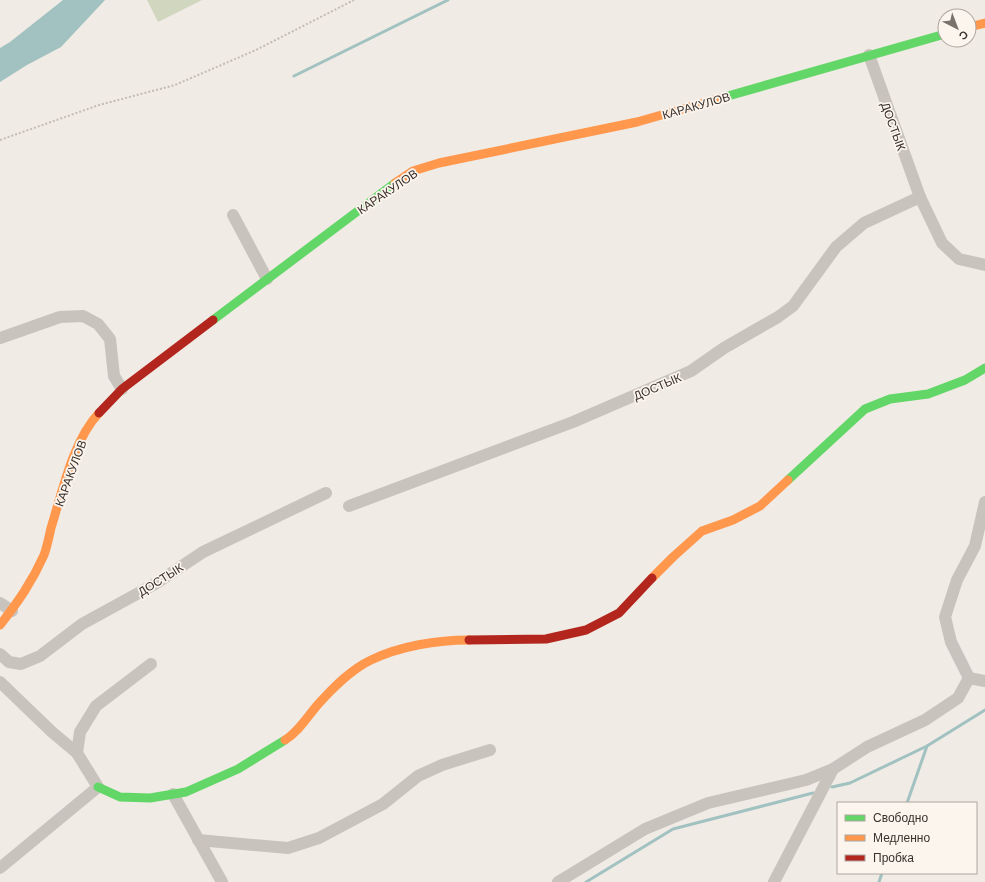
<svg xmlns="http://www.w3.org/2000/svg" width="985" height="882" viewBox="0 0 985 882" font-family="Barlow,sans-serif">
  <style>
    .green { fill: #d1d6bf }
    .water { fill: #a1c2c1 }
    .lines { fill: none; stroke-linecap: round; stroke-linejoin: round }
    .stream { stroke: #a1c2c1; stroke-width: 3 }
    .path { stroke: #c2bbb6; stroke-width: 2; stroke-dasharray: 2 2; stroke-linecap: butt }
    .street { stroke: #c9c3be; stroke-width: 12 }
    .fast { stroke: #63d668; stroke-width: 9 }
    .slow { stroke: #ff974d; stroke-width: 9 }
    .jam { stroke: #b3261e; stroke-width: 9 }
    .labels { text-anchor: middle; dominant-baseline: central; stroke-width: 3.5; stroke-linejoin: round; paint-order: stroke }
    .street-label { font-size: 12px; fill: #3b302b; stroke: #fbf5ee }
  </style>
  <rect width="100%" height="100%" fill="#f0ebe5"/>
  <!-- green -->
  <polygon class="green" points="147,0 202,0 158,22"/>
  <!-- water -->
  <polygon class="water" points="63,0 105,0 61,47 27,65 0,82 0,48 10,42"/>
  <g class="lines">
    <!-- stream -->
    <g class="stream">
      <polyline points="294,76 448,0"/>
      <polyline points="832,787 850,783 927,746 985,710"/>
      <polyline points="907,803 927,746"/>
      <polyline points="586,882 673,829 813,793"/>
      <polyline points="879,882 882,873"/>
    </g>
    <!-- path -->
    <polyline class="path" points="0,140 99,105 175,85 256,50 354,0"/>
    <!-- street -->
    <g class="street">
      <polyline points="869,55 920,197 942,243 959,259 985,265"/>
      <polyline points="233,215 267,279"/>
      <polyline points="0,338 60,317 83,316 98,324 110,339 114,376 122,389"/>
      <polyline points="349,506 573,422 691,371 724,348 778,317 793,306 836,247 864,223 920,197"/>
      <polyline points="0,603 12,611"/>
      <polyline points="0,654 9,662 21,664 40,656 82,624 155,584 203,552 326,493"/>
      <polyline points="969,678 951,642 945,617 957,580 975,546 985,502"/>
      <polyline points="0,682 52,732 77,753 98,787 0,868"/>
      <polyline points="77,753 80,732 96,706 151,664"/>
      <polyline points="173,794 222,882"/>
      <polyline points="198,840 288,848 319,838 383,804 418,776 442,765 490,750"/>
      <polyline points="558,882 645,829 708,803 806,780 833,769 867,747 925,720 958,698 969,678 985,681"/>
      <polyline points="774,882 833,769"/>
    </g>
    <!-- fast -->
    <g class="fast">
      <polyline points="721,98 945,34"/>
      <polyline points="213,320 395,183"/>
      <polyline points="788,480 865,409 890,399 928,394 965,380 985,368"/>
      <polyline points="98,787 120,797 150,798 186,792 238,769 285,740"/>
    </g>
    <!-- slow -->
    <g class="slow">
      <polyline points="969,27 985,23"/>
      <polyline points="395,183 413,171 439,163 637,122 721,98"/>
      <polyline points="652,578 673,557 702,531 733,520 760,506 788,480"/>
      <path d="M0 625C18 602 32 582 44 555 47 547 49 537 51 528 62 493 73 440 99 413"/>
      <path d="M285 740C300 731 310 712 322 700 336 685 352 669 371 660 400 646 437 640 469 640"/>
    </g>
    <!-- jam -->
    <g class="jam">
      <polyline points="99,413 122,389 213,320"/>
      <polyline points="469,640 546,639 586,630 619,613 652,578"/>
    </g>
  </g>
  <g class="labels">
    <!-- street labels -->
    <g class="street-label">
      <text transform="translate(696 105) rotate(-16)">КАРАКУЛОВ</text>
      <text transform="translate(894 126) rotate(70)">ДОСТЫК</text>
      <text transform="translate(387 191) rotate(-34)">КАРАКУЛОВ</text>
      <text transform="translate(657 386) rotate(-23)">ДОСТЫК</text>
      <text transform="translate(70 473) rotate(-70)">КАРАКУЛОВ</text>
      <text transform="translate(160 579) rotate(-32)">ДОСТЫК</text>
    </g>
  </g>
  <!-- legend -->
  <rect x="837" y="802" width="140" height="72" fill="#fbf5ee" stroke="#aea6a0"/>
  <rect x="845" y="815" width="20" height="6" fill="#63d668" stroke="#aea6a0"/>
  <text x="873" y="822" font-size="12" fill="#3b302b">Свободно</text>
  <rect x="845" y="835" width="20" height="6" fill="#ff974d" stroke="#aea6a0"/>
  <text x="873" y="842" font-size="12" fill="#3b302b">Медленно</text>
  <rect x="845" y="855" width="20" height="6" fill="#b3261e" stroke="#aea6a0"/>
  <text x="873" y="862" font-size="12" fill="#3b302b">Пробка</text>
  <!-- north arrow -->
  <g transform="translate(957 28) rotate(138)"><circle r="19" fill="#fbf5ee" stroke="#aea6a0"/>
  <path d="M0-3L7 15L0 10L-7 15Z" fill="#7a716c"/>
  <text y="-6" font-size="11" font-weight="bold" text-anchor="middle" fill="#3b302b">С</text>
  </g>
</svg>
